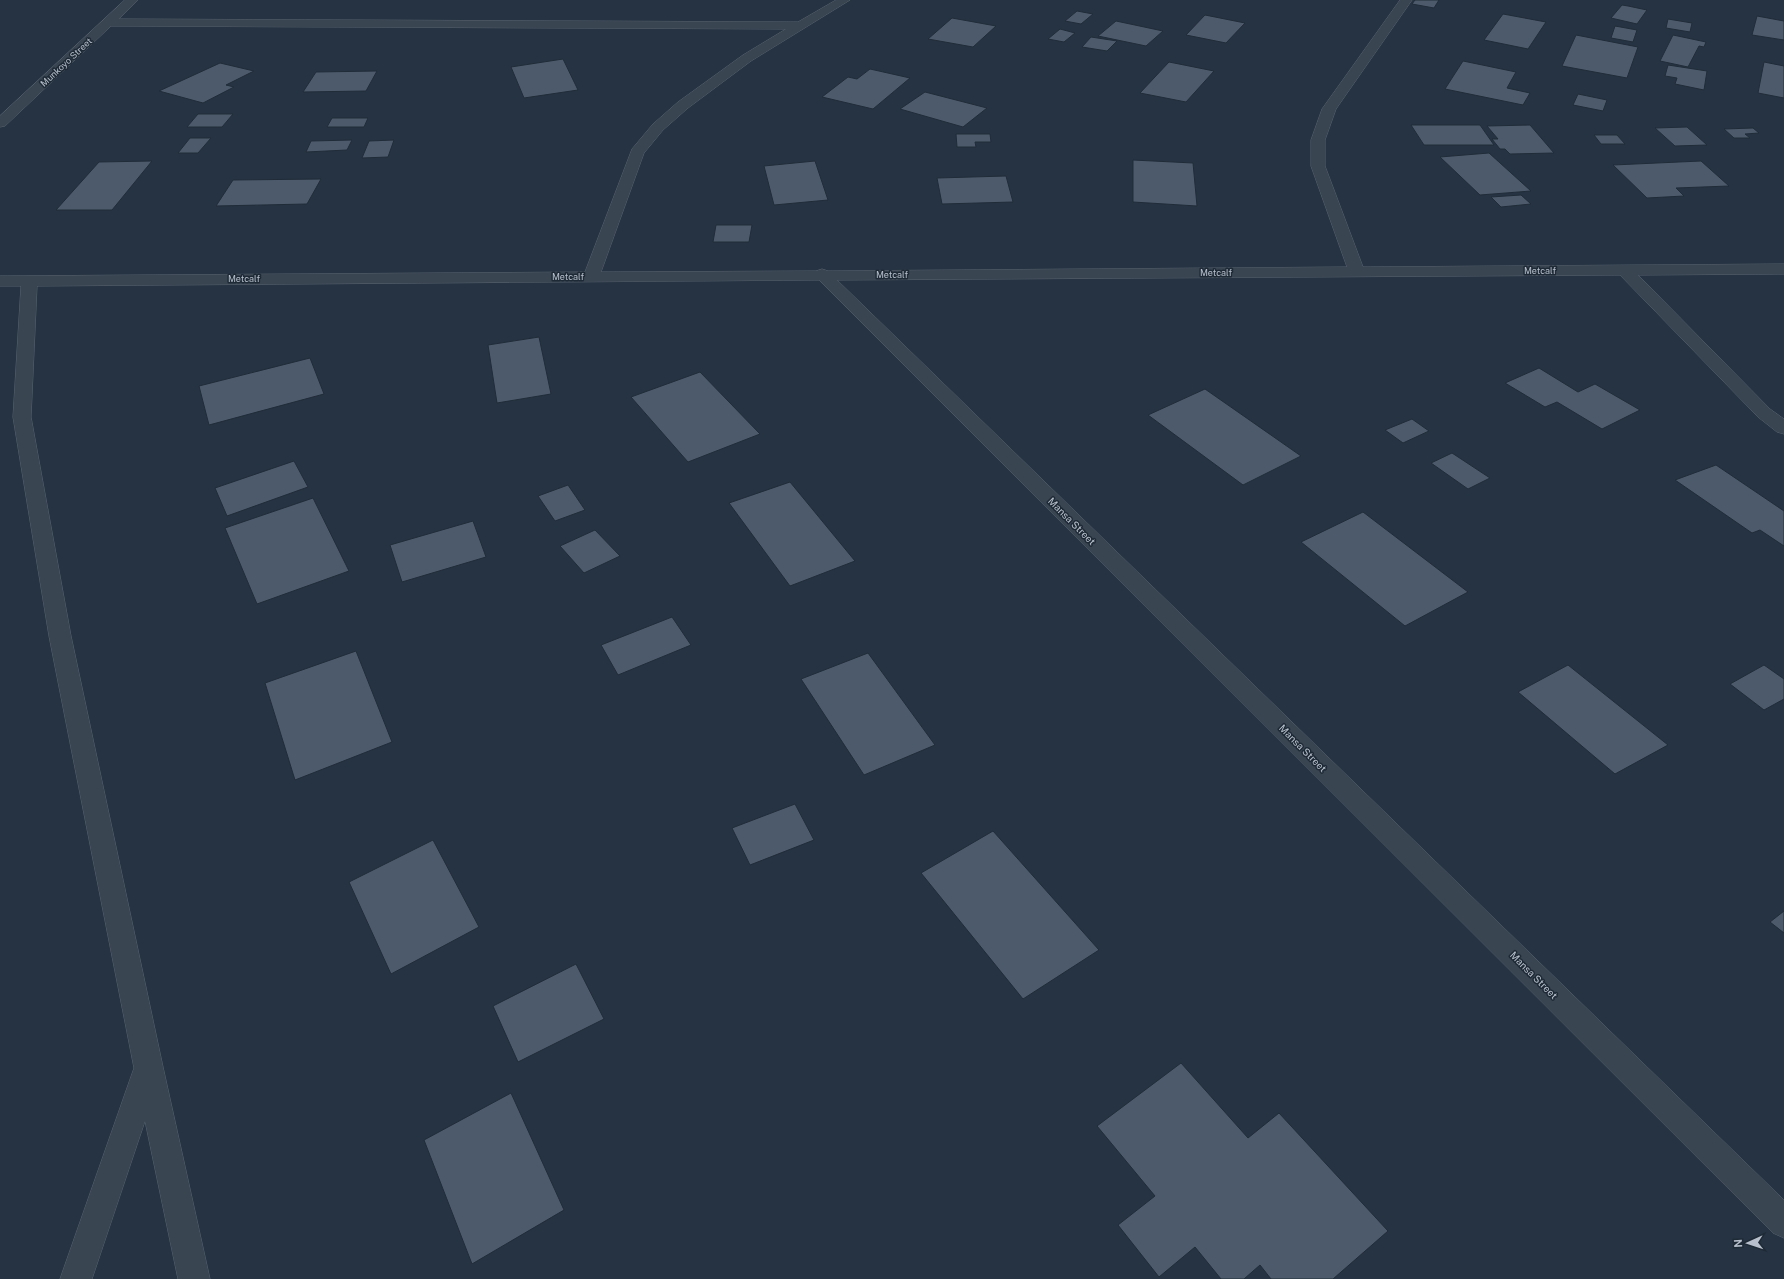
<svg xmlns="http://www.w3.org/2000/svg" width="1784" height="1279" viewBox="0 0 1784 1279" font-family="'Public Sans',sans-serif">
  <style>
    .building { fill: #4c5a6b; stroke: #212c39 }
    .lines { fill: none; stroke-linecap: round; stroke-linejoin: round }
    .minor-casing { stroke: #58636f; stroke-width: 1 }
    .minor { fill: #3a4552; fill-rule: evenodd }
    .labels { text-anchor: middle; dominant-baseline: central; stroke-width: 3; stroke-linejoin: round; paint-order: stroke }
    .far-street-label { font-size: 9px; fill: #b7c0cc; stroke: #1f2a37 }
    .street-label { font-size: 10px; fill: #b7c0cc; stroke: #1f2a37 }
  </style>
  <rect width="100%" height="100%" fill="#263342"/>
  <!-- building -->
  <g class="building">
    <polygon points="1415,0 1439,0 1434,8 1412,4"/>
    <polygon points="1622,5 1628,6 1647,10 1637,24 1611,18"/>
    <polygon points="1077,11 1093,14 1081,24 1065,21"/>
    <polygon points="1503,14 1546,22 1528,49 1484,40"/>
    <polygon points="1205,15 1245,23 1226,43 1186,35"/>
    <polygon points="1757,16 1784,21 1784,40 1752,35"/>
    <polygon points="952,18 996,26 973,47 928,39"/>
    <polygon points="1668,19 1692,23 1690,32 1666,28"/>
    <polygon points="1116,21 1163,31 1146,46 1098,36"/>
    <polygon points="1615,26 1637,30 1633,42 1611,38"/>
    <polygon points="1060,29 1075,33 1064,42 1048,39"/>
    <polygon points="1576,35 1638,47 1627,78 1562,66"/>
    <polygon points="1673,35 1706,42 1704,47 1699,46 1688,67 1660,61"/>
    <polygon points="1091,37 1117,41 1107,51 1082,47"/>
    <polygon points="563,59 578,90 524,98 511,67"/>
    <polygon points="1463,61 1516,72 1507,88 1530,93 1523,105 1445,89"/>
    <polygon points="1169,62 1214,71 1186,102 1140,93"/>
    <polygon points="1764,62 1784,66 1784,98 1758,93"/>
    <polygon points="220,63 254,71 226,85 234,87 203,103 159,91"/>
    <polygon points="1668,65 1707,71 1704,90 1675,84 1677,78 1665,76"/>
    <polygon points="870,69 910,78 873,109 822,97 848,77 857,79"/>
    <polygon points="377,71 366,91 303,92 316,72"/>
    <polygon points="925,92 987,108 963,127 900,109"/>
    <polygon points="1578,94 1607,100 1603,111 1573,105"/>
    <polygon points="198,114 233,114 222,127 187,127"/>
    <polygon points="332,118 368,118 364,127 327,127"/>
    <polygon points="1411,125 1480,125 1494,145 1424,145"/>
    <polygon points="1530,125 1554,153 1510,154 1505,149 1500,149 1492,139 1498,139 1487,126"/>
    <polygon points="1687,127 1707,145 1675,146 1655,128"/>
    <polygon points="1753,128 1759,133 1745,134 1750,138 1734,138 1724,129"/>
    <polygon points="956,134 990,134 991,142 975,142 976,147 957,147"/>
    <polygon points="1594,135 1617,135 1625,144 1601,144"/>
    <polygon points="190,138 211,138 198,153 178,153"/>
    <polygon points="352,140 347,150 306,152 311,141"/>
    <polygon points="394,140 388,157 362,158 369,141"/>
    <polygon points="1489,153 1531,191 1480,195 1440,157"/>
    <polygon points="1133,160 1193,163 1197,206 1133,202"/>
    <polygon points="152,161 112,210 56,210 99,162"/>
    <polygon points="815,161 828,200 774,205 764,166"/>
    <polygon points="1701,161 1729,186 1676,188 1684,196 1647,198 1613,165"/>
    <polygon points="1006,176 1013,202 942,204 937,178"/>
    <polygon points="321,179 307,204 216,206 233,180"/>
    <polygon points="1521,195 1531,204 1501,207 1491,197"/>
    <polygon points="716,225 752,225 749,242 713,242"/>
    <polygon points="539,337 551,394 497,403 488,345"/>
    <polygon points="310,358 324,394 209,425 199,386"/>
    <polygon points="1539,368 1578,392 1595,384 1640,410 1602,429 1557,402 1545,407 1505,383"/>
    <polygon points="700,372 760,434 688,462 631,397"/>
    <polygon points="1205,389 1301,456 1243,485 1148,415"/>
    <polygon points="1412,419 1429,431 1403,443 1385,430"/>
    <polygon points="1452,453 1490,478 1468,489 1431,463"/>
    <polygon points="294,461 308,487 227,516 215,488"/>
    <polygon points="1716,465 1784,511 1784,546 1760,530 1752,533 1675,480"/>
    <polygon points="790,482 855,561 790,586 729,503"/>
    <polygon points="568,485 585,510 555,521 538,496"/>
    <polygon points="313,498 349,571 257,604 225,528"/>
    <polygon points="1363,512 1468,592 1405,626 1301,542"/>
    <polygon points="473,521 486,557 402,582 390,545"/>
    <polygon points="595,530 620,556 584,573 560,546"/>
    <polygon points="672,617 691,645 618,675 601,645"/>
    <polygon points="356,651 392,742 295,780 265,683"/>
    <polygon points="868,653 935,745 864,775 801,679"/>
    <polygon points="1568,665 1668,745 1615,774 1518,692"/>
    <polygon points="1764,665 1784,679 1784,699 1764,710 1730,684"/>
    <polygon points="795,804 814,840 750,865 732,828"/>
    <polygon points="993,831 1099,950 1023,999 921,873"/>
    <polygon points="433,840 479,927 391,974 349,882"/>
    <polygon points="1784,911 1784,933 1770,922"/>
    <polygon points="576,964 604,1019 518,1062 493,1006"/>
    <polygon points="1181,1063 1248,1138 1279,1113 1388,1231 1333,1279 1271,1279 1260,1265 1244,1279 1221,1279 1195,1247 1159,1277 1118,1225 1155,1196 1097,1126"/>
    <polygon points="511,1093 564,1210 472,1264 424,1140"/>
  </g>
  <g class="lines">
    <defs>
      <polygon id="minor" points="125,0 138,0 119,19 798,22 836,0 850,0 751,61 688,108 663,130 644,153 601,272 816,271 822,269 828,271 1347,267 1311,166 1311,140 1322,109 1400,0 1412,0 1336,109 1325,140 1325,166 1363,267 1784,264 1784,274 1638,275 1770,409 1784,419 1784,434 1777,432 1758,417 1620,275 837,280 1784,1200 1784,1238 1773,1233 819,280 37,286 31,417 71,636 163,1067 210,1279 178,1279 145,1121 92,1279 60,1279 134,1068 49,636 13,417 21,286 0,286 0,276 585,272 632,149 653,124 678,102 743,55 786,29 111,26 5,126 0,127 0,116"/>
    </defs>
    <!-- minor casing -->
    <use href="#minor" class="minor-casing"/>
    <!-- minor -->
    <use href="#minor" class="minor"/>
  </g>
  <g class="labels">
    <!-- far-street labels -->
    <g class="far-street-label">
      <text transform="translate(66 62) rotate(-43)">Munkoyo Street</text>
      <text x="1540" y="270">Metcalf</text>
      <text x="1216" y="272">Metcalf</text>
      <text x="892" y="274">Metcalf</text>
      <text x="568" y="276">Metcalf</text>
      <text x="244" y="278">Metcalf</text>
    </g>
    <!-- street labels -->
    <g class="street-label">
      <text transform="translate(1072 521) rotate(45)">Mansa Street</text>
      <text transform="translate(1303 748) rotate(45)">Mansa Street</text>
      <text transform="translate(1534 975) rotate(45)">Mansa Street</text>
    </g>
  </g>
  <!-- north arrow -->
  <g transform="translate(1748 1243) rotate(267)" stroke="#1f2a37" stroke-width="3" paint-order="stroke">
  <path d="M0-3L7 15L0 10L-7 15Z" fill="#b7c0cc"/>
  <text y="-6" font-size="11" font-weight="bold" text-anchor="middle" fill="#b7c0cc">N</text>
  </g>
</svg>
